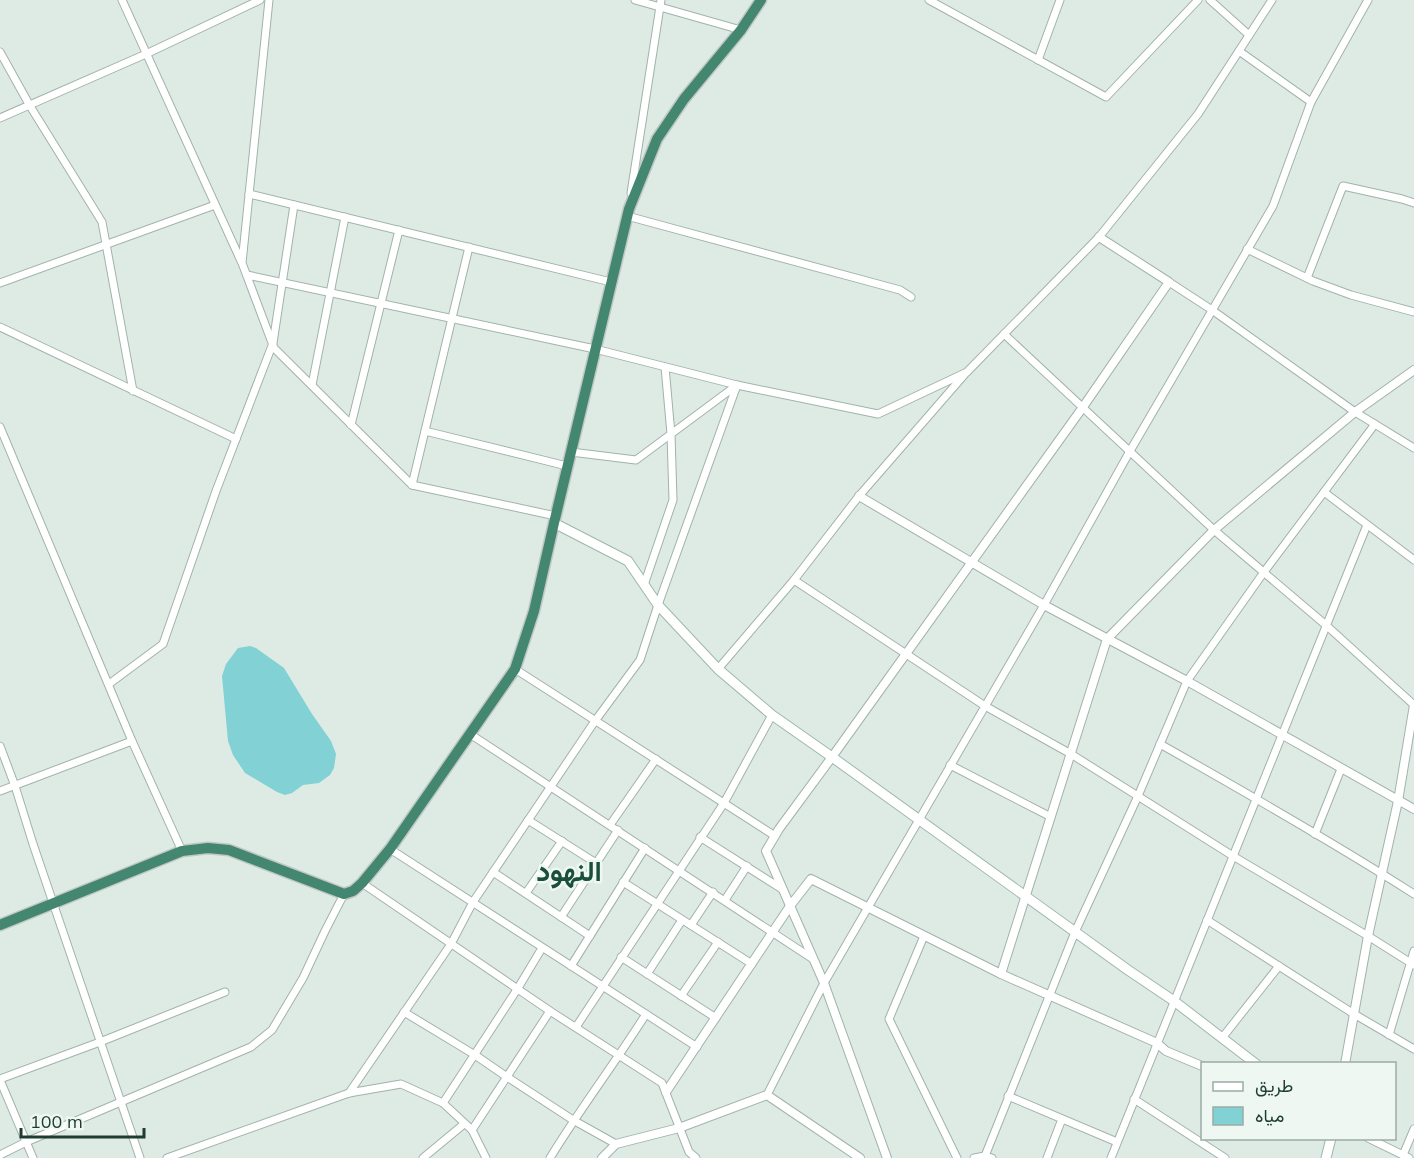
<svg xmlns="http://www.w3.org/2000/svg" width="1414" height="1158" viewBox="0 0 1414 1158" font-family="Mulish,Vazirmatn,sans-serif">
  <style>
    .water { fill: #81d1d5 }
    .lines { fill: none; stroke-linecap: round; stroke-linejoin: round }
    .minor-casing { stroke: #a1b3ab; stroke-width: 9 }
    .tertiary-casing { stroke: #a1b3ab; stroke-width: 10 }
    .secondary-casing { stroke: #9cb7ab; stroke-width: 11 }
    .trunk-casing { stroke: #c0c8c5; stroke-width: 13 }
    .minor { stroke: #fff; stroke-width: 7 }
    .tertiary { stroke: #fff; stroke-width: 8 }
    .secondary { stroke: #fff; stroke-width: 9 }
    .trunk { stroke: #448770; stroke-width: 10 }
    .labels { text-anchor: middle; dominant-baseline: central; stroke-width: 5; stroke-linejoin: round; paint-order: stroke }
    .town-label { font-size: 28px; font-weight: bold; fill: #194f3c; stroke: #eef7f2 }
  </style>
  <rect width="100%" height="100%" fill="#deebe4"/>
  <!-- water -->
  <polygon class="water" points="250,646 256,648 284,668 312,714 331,741 336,754 334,768 330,775 319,783 303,785 292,793 285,795 277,792 245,773 233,755 228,741 222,676 226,664 238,648"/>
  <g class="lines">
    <defs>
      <g id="minor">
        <polyline points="122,0 241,261"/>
        <polyline points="269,0 242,263 274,348 412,485 556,516"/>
        <polyline points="635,0 741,30"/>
        <polyline points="929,0 1106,97 1198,0"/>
        <polyline points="1210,0 1249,35"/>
        <polyline points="1239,51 1311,102"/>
        <polyline points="0,52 30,106 102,222 133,391"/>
        <polyline points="1038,60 1060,0"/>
        <polyline points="0,118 146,54 260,0"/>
        <polyline points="631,193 661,0"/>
        <polyline points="249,194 611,282"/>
        <polyline points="627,216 900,290 911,297"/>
        <polyline points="1247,249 1313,281 1351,295 1414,312"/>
        <polyline points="247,275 595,349 737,385 658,605 640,660 595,721 473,902 451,944 349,1093"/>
        <polyline points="1307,278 1343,186 1402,199 1414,203"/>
        <polyline points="1169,282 1212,310 1355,412 1414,448"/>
        <polyline points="0,283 215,205"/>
        <polyline points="0,327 236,439"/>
        <polyline points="1004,334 1214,530 1327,626 1414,705"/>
        <polyline points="312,385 345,217"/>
        <polyline points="351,425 399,230"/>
        <polyline points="0,427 132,741 182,851"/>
        <polyline points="425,431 567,466"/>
        <polyline points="571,452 636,460 737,385 878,414 967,372 1099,237 1198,114 1272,0"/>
        <polyline points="412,485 469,247"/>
        <polyline points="1324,492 1414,560"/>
        <polyline points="794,580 985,706 1071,754 1233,856 1368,936 1414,965"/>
        <polyline points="644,585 673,500 671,434 665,367"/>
        <polyline points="515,669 775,836"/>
        <polyline points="718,669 794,580 859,496 965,374"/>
        <polyline points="109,684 163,644 216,491 273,343 294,205"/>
        <polyline points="470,734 813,959"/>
        <path d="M1160 744C1245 792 1331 841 1414 894"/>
        <polyline points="0,746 15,786 33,844 140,1158"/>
        <polyline points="950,765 1051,817"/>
        <polyline points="0,791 132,741"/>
        <polyline points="528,820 596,863"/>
        <polyline points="610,825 656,759"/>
        <polyline points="1315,834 1341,769"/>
        <polyline points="700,837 782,889"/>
        <polyline points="390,849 697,1047"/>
        <polyline points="493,872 590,936"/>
        <polyline points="623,882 752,964"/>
        <polyline points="362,883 550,1011 662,1083 689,1152 696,1158"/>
        <polyline points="526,893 562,841"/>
        <polyline points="725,900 747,866"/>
        <polyline points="561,917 618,830"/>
        <polyline points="1207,920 1354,1014 1414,1049"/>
        <polyline points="691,925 713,892"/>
        <polyline points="924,936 889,1019 957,1158"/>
        <polyline points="621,957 716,1018"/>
        <polyline points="571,966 645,848"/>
        <polyline points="647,974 682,920"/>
        <polyline points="681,996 718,942"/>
        <polyline points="404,1012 475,1055 507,1077 573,1120 616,1144"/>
        <polyline points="576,1027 724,803 772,715"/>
        <polyline points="1389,1035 1414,951"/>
        <polyline points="1222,1038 1279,966"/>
        <polyline points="0,1079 100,1042 225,992"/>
        <polyline points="0,1080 33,1158"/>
        <polyline points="767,1095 824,983 1044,605 1130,451 1273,206 1311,102 1368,0"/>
        <polyline points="1008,1096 1117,1142"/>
        <polyline points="1134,1099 1225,1158"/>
        <polyline points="443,1103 518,988 542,948"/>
        <polyline points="472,1130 550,1011"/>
        <polyline points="1368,1138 1409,1158"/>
        <polyline points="0,1155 26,1142 251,1047 272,1030 303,978 325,931 344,894"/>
        <polyline points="1403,1155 1414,1129"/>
        <polyline points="985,1156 1075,932 1138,796 1187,681 1264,572 1375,424"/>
        <polyline points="167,1158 349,1093 401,1084 443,1103 472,1130 486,1158"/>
        <polyline points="423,1158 464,1124"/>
        <path d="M550 1158C580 1109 615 1063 646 1014"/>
        <polyline points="974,1158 985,1156 992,1158"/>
        <polyline points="1047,1158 1062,1119"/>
        <polyline points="1111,1158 1367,525"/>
      </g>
      <g id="tertiary">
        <polyline points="859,496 1044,605 1187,681 1414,809"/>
        <polyline points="1001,974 1107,639 1214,530 1355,412 1414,370"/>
        <polyline points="1345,1064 1368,936 1398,801 1414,705"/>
        <polyline points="666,1092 790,906 811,879 1001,974 1157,1043 1166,1051 1202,1066"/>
        <polyline points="602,1158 616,1144 679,1128 767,1095 860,1158"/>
        <polyline points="887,1158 824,983 766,851 779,829 832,757 1083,407 1169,282 1099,237"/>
      </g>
      <g id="secondary">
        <polyline points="554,523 628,561 658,605 718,669 772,715 832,757 1128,970 1174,1001 1256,1064"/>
        <polyline points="1326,1158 1331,1138"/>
      </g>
      <polyline id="trunk" points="0,925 182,851 208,848 229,850 344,894 353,891 362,883 390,849 515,669 534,611 554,523 629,209 657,139 684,99 741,30 761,0"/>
    </defs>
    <!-- minor casing -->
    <use href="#minor" class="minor-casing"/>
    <!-- tertiary casing -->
    <use href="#tertiary" class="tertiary-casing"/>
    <!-- secondary casing -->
    <use href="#secondary" class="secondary-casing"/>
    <!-- trunk casing -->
    <use href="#trunk" class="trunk-casing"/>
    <!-- minor -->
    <use href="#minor" class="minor"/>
    <!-- tertiary -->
    <use href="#tertiary" class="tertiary"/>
    <!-- secondary -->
    <use href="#secondary" class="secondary"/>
    <!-- trunk -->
    <use href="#trunk" class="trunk"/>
  </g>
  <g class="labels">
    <!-- town labels -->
    <g class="town-label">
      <text x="569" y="870">النهود</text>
    </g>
  </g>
  <!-- legend -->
  <rect x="1201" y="1062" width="195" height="78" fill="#eef7f2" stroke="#9baca5" stroke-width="1.5"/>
  <rect x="1213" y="1082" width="30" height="9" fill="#ffffff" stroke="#9baca5" stroke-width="1.5"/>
  <text x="1255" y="1092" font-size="18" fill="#1e3c31">طريق</text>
  <rect x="1213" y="1107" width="30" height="18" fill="#81d1d5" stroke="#9baca5" stroke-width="1.5"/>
  <text x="1255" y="1122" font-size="18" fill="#1e3c31">مياه</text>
  <!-- scale -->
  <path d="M21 1128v9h123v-9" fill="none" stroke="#1e3c31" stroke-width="3"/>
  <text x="30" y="1128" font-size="18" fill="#1e3c31" stroke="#eef7f2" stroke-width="4.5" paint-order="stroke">100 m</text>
</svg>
